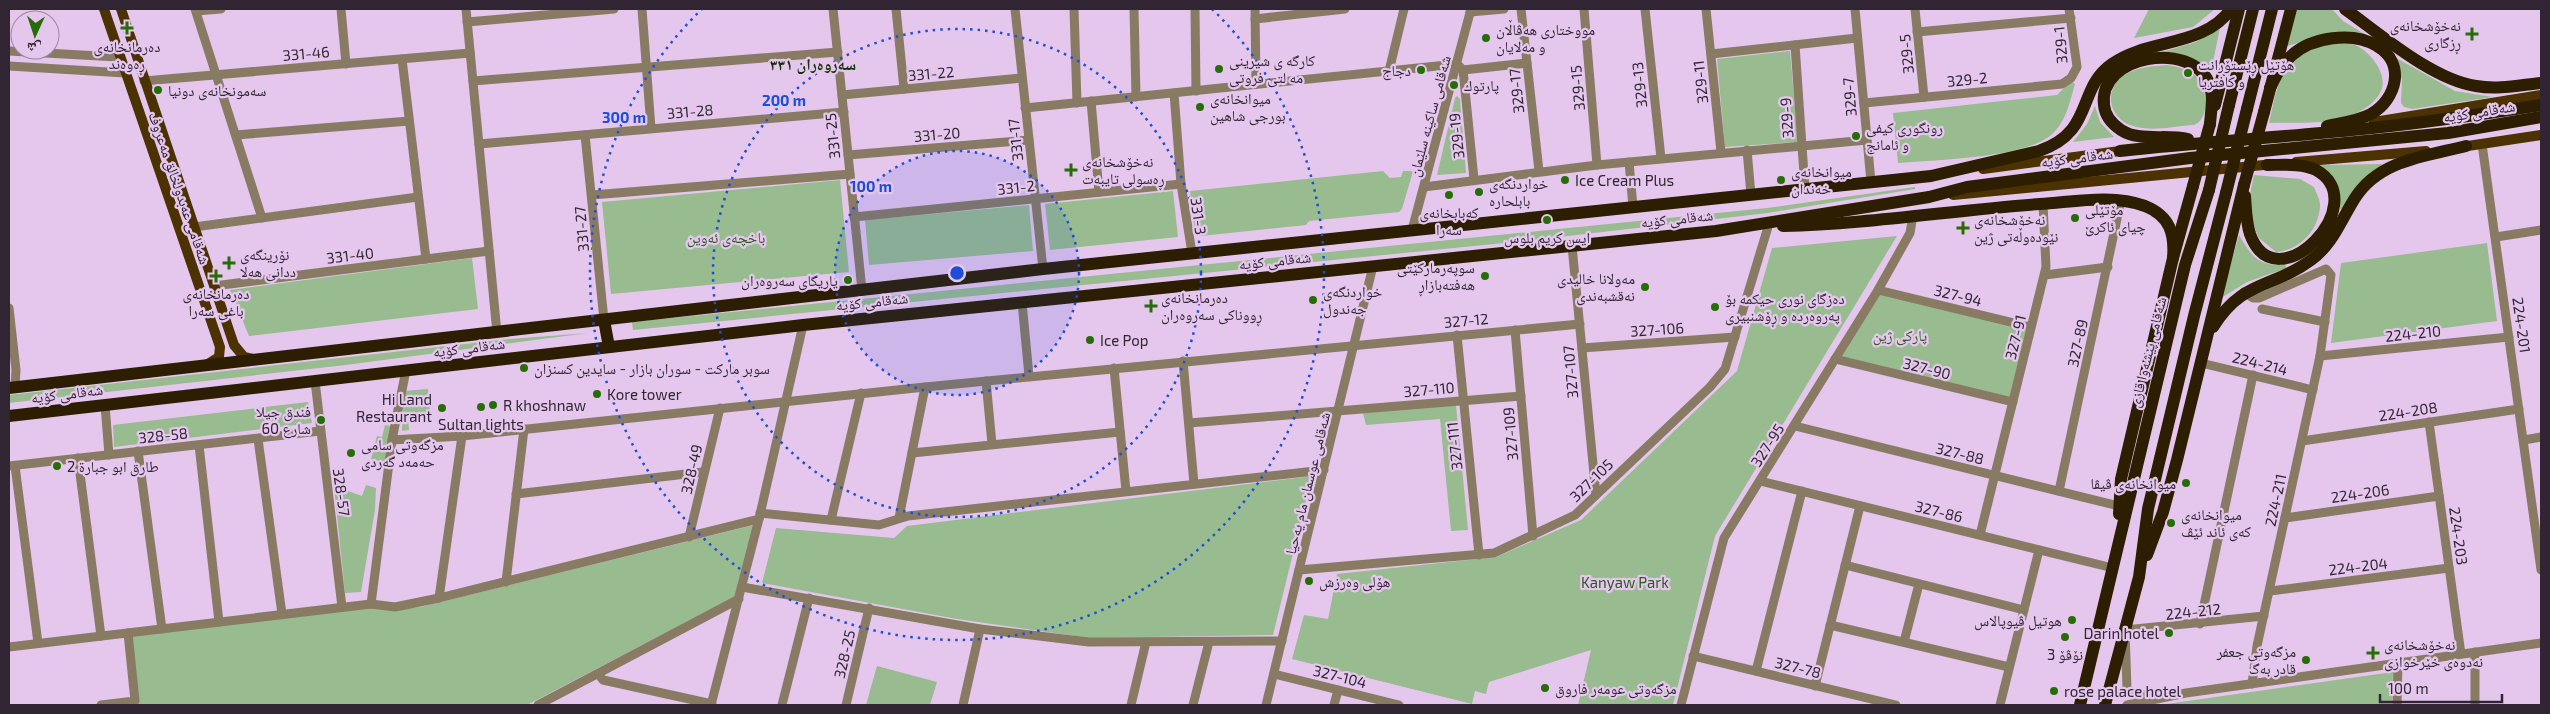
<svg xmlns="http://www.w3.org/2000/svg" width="2550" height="714" viewBox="0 0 2550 714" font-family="'Exo 2','Noto Naskh Arabic',sans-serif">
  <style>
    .green { fill: #99bb90 }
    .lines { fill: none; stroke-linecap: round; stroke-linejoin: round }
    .minor { stroke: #897a64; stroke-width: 9 }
    .major { stroke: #4b3200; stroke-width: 10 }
    .highway { stroke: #2d1d01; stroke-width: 12 }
    .highway-bridge { stroke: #2d1d01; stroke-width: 12 }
    .ring { fill: none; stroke: #1d4ed8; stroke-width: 2.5; stroke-dasharray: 2.5 5 }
    .poi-dot { fill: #266c07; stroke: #e5c7ed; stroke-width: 2 }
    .labels { text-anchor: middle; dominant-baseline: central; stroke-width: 4.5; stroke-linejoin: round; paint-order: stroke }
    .poi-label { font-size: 15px; fill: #312534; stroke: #e5c7ed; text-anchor: start }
    .street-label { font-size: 15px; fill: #312534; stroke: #e5c7ed }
    .park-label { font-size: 15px; fill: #295c18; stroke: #e5c7ed }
    .neighbourhood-label { font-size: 16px; font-weight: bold; fill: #123307; stroke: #e5c7ed }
    .centre { fill: #1d4ed8; stroke: #e5c7ed; stroke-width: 2.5 }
    .ring-label { font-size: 15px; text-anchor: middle; font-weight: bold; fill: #1d4ed8; stroke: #e5c7ed; stroke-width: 4.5; stroke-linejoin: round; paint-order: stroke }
  </style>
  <rect width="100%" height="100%" fill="#e5c7ed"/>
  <!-- green -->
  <g class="green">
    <polygon points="2149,9 2215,9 2193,27 2134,38"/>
    <polygon points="2297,9 2332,9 2343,21 2368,36 2328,35 2287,46"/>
    <path d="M2220 28 2210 76C2198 57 2184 54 2162 52L2196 42Z"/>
    <path d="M2333 43C2339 43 2346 42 2352 44 2368 48 2389 74 2381 91 2377 100 2368 107 2359 112 2331 126 2300 122 2269 123 2280 74 2281 56 2333 43Z"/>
    <polygon points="1790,51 1798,142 1725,147 1717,59"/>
    <polygon points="2391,55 2455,91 2493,97 2412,109 2404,107 2401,103 2402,79"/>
    <path d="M2167 65C2178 67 2189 69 2196 76 2207 86 2211 119 2194 125 2175 126 2152 132 2133 126 2109 119 2103 91 2123 76 2136 67 2152 66 2167 65Z"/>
    <path d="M2071 81 2075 84C2070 101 2066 123 2051 135 2025 158 1935 160 1898 163L1893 113 2057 95Z"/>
    <polygon points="1457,96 1460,99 1466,173 1437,175 1455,98"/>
    <polygon points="2095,106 2100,122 2114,137 2073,142 2087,124"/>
    <path d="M2383 164 2363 180 2343 210 2340 209C2339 189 2335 178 2319 165Z"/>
    <polygon points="1383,171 1390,178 1401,177 1403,171 1413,171 1402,209 1399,212 1309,221 1306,225 1201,236 1195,233 1190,191"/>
    <path d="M2254 175 2300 179 2314 187C2316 193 2321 201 2320 207 2318 231 2300 250 2276 252L2259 238 2253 224 2249 199Z"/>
    <polygon points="840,180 849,272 611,294 602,202"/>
    <polygon points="1915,187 1915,189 1768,213 1524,241 633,330 632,322 1767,208"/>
    <polygon points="1173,191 1178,237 1050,250 1045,204"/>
    <polygon points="1029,205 1033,251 869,265 865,220"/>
    <path d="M2239 235C2252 257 2258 266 2285 265L2287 268 2247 282 2221 298Z"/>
    <polygon points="1897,236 1715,536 1673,705 1578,705 1591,650 1489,682 1486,694 1475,691 1472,704 1292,659 1304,615 1328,619 1337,574 1496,557 1581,520 1737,371 1772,248"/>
    <polygon points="2487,243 2497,321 2331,343 2341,263"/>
    <polygon points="472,258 478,309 249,336 230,290"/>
    <polygon points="1881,293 2028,329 2011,399 1841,358"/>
    <polygon points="588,333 346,365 9,403 9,395 510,339"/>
    <polygon points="428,389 431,420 410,422 408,419 409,430 402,431 404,391"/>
    <polygon points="308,402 312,423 114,447 113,425"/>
    <polygon points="1456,405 1468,530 1451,531 1440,419 1366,425 1363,413"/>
    <polygon points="385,425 391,426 386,463 371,459 377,436 382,437"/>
    <polygon points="1312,476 1273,635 1089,638 957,619 762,583 776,528 894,538 907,526"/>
    <polygon points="366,485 376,488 375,510 361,592 345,593 334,486 362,496"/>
    <polygon points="754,525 736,596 527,705 90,705 138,699 132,634 374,603 382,610 420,607"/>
    <polygon points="877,666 937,682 930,705 866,705"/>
    <polygon points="2393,672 2392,705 2159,705"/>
  </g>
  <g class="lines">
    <!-- minor -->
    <g class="minor">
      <polyline points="195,9 262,218"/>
      <polyline points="341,9 346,64"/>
      <polyline points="466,9 497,333"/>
      <polyline points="642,9 651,128"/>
      <polyline points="833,9 862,290"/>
      <polyline points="896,9 904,89"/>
      <polyline points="1015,9 1043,269"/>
      <polyline points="1074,9 1077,103"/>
      <polyline points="1134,9 1136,97"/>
      <polyline points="1195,9 1196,91"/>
      <polyline points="1255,9 1256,84"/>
      <polyline points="1521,9 1539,171"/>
      <polyline points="1584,9 1597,165"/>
      <polyline points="1645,9 1661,158"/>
      <polyline points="1706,9 1721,152"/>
      <polyline points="1855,9 1871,182"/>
      <polyline points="1915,9 1924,97"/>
      <polyline points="196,11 221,9"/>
      <polyline points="1470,12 1504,9"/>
      <polyline points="1255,19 1345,9"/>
      <polyline points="467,22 614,9"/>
      <polyline points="1917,32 2071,18"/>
      <polyline points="1795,45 1805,189"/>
      <polyline points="9,51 118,57"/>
      <polyline points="1711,54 1857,38"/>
      <polyline points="402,59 426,259"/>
      <polyline points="9,66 125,73"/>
      <polyline points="1463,70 1527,63"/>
      <polyline points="1389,71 1404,9"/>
      <polyline points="144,81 470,53"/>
      <polyline points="473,81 838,52"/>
      <polyline points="1174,93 1181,184 1192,253"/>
      <polyline points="842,95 1022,78"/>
      <polyline points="1091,101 1099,192"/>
      <polyline points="1864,103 2062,84 2071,78 2077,67 2069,9"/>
      <polyline points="1025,108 1457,64 1463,70 1474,179"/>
      <polyline points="236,135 409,121"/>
      <polyline points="585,135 604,320"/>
      <polyline points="479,144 844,112"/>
      <polyline points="2482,144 2541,570"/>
      <polyline points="1747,150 1751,195"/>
      <polyline points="848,155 1029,140"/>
      <polyline points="1629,162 1633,207"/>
      <polyline points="1424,187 1597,165 1867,140"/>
      <polyline points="592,195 850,174"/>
      <polyline points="854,217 1181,184"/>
      <polyline points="194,227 418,197"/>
      <polyline points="1412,230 1471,9"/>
      <polyline points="2496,237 2541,230"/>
      <polyline points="1572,246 1596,495"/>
      <polyline points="2045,275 2108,267"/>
      <polyline points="214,286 489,251"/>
      <polyline points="1878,290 2031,327"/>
      <polyline points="2244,292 2253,298 2259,298 2326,269 2331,275 2320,356 2257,646 2252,684"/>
      <polyline points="1022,302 1029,376"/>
      <polyline points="9,308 16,370 15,387"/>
      <polyline points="2262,309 2325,322"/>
      <polyline points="1515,330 1533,536"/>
      <polyline points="1457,335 1479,555"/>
      <polyline points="1582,348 1735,337"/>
      <polyline points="2320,356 2509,337"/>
      <polyline points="1835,359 2013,402"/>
      <polyline points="1183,361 1194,484"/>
      <polyline points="2201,363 2313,390"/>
      <polyline points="1114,368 1126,491"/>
      <polyline points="315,381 342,607"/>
      <polyline points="986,381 992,444"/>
      <polyline points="105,405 109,455"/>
      <polyline points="2429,422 2461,654"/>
      <polyline points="1189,423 1521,396"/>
      <polyline points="1795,426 2119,506"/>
      <polyline points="258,439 282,614"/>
      <polyline points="392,440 462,436 925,387 1580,324"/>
      <polyline points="2524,440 2541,437"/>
      <polyline points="2302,441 2519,409"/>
      <polyline points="199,445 219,622"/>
      <polyline points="138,451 162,629"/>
      <polyline points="912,453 1120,432"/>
      <polyline points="78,458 101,636"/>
      <polyline points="9,466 320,431"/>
      <polyline points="15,466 38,643"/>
      <polyline points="1760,481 2113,568"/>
      <polyline points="2059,491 2121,200"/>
      <polyline points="516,494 703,472"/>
      <polyline points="760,513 879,525 908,516 1324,470"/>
      <polyline points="899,518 925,387"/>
      <polyline points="2285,518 2439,496"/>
      <polyline points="831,520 861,393"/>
      <polyline points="1980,535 2046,267 2043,204"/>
      <polyline points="689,537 720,408"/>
      <polyline points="1845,565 2024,610"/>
      <polyline points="1299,570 1494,553 1575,515 1710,387 1725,369 1768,227"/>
      <polyline points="506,582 524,429"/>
      <polyline points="742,587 980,629 1089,642 1282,641"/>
      <polyline points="2270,591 2449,568"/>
      <polyline points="439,598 462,436"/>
      <polyline points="371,604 392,440 406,370"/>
      <polyline points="2200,624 2253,375"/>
      <polyline points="1830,625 2009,667"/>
      <polyline points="1904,642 1919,584"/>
      <polyline points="9,647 371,604 395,607 439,598 759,519"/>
      <polyline points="2475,652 2475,705"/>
      <polyline points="1693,656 1896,705"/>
      <polyline points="1756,671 1802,491"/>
      <polyline points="1274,674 1399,705"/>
      <polyline points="599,675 603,680 712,704"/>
      <polyline points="1815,686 1860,506"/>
      <polyline points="2149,695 2134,695 2127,689 2125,630 2264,616"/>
      <polyline points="101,705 135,701 128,633"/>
      <polyline points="538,705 739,599"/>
      <polyline points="711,705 759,519 803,325"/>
      <polyline points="782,705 809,598"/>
      <polyline points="846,705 869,608"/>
      <polyline points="963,705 980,629"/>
      <polyline points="1131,705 1146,642"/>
      <polyline points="1193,705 1209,642"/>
      <polyline points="1266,705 1373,266"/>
      <polyline points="1334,705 1338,690"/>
      <polyline points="1681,705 1724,538 1878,290 1910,233 1913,215"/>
      <polyline points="2000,705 2039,550"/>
      <polyline points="2127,705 2186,693 2541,643"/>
      <polyline points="2397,705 2398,663"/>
    </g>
    <!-- major -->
    <g class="major">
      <polyline points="104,9 220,347 219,357 208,364"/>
      <polyline points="121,9 234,345 244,357 253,359"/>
      <polyline points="2374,122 2541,95"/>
      <polyline points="2461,147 2541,135"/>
      <polyline points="2296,162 2426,151"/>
      <polyline points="1983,169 2120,151"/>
      <polyline points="1953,195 2274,164"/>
    </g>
    <!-- highway -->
    <g class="highway">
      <path d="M2345 9C2380 34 2433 80 2476 86 2498 90 2520 85 2541 83"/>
      <path d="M2270 88C2276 76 2281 65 2291 56 2311 37 2353 31 2377 46 2406 63 2397 99 2371 114 2358 121 2341 123 2327 126"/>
      <polyline points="2215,105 2239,9"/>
      <polyline points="2229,105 2253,9"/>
      <polyline points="2247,109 2272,9"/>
      <polyline points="2264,112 2291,9"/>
      <path d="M2188 139C2167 134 2139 142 2121 130 2112 124 2105 116 2104 105 2098 55 2191 40 2209 83 2214 95 2211 111 2210 124"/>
      <path d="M2120 151C2198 142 2275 138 2352 130 2416 124 2478 115 2541 105"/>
      <path d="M2245 196C2246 209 2246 222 2250 234 2276 306 2375 202 2316 170 2302 163 2282 165 2267 165"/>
      <path d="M1783 226C1869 224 1954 210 2040 204 2074 202 2112 194 2145 206 2170 216 2175 234 2173 258"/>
      <polyline points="604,320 609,347"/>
      <path d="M2213 327C2243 279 2272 289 2311 260 2333 244 2341 220 2355 198 2379 160 2426 156 2466 146"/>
      <path d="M9 388 1043 269 1931 176 2039 151C2095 132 2076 89 2112 64 2148 38 2203 48 2231 9"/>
      <polyline points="9,416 803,325 1716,231 1929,197 1967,187 2190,158 2448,133 2541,117"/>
      <polyline points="2119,514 2121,479 2173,258 2193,186"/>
      <polyline points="2147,555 2163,512 2177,460 2244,185"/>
      <polyline points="2080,705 2185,265 2209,190"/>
      <polyline points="2105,705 2139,577 2148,509 2194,316 2226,193"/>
    </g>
    <!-- highway-bridge -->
    <g class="highway-bridge">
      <polyline points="2244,185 2264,112"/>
      <polyline points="2193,186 2210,124"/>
      <polyline points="2209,190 2229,105"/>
      <polyline points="2226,193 2247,109"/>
    </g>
  </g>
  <!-- distance rings -->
  <circle cx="957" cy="273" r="122" fill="#1d4ed8" fill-opacity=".12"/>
  <g class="ring">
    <circle cx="957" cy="273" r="122"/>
    <circle cx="957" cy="273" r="244"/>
    <path d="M1212 9A367 367 0 1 1 702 9"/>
  </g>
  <!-- markers -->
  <g class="poi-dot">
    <path d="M124.5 20.5h5v5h5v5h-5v5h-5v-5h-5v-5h5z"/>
    <path d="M2469.5 26.5h5v5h5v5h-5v5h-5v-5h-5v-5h5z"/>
    <circle cx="1486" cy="38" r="5"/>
    <circle cx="1219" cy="69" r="5"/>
    <circle cx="1421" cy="70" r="5"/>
    <circle cx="2188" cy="73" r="5"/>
    <circle cx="1454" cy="85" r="5"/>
    <circle cx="158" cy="90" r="5"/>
    <circle cx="1200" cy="107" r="5"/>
    <circle cx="1856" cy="136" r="5"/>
    <path d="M1068.5 162.5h5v5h5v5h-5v5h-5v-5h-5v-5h5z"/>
    <circle cx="1565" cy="180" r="5"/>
    <circle cx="1781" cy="180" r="5"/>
    <circle cx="1479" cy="192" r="5"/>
    <circle cx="1449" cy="195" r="5"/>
    <circle cx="2075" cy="218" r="5"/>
    <circle cx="1547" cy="220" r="5"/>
    <path d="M1960.5 220.5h5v5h5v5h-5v5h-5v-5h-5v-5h5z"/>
    <path d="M226.5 255.5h5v5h5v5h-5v5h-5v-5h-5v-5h5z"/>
    <path d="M213.5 268.5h5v5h5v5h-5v5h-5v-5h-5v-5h5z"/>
    <circle cx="1485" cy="276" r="5"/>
    <circle cx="848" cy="280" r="5"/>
    <circle cx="1645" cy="287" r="5"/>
    <circle cx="1313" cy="300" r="5"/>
    <path d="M1148.5 298.5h5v5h5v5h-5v5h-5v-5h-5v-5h5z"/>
    <circle cx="1715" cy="307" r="5"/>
    <circle cx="1090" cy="340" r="5"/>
    <circle cx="524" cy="368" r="5"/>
    <circle cx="597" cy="394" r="5"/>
    <circle cx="493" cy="405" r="5"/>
    <circle cx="481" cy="407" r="5"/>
    <circle cx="442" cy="408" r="5"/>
    <circle cx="321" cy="420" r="5"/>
    <circle cx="351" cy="453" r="5"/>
    <circle cx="57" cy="466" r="5"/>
    <circle cx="2186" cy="483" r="5"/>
    <circle cx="2171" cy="523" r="5"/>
    <circle cx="1309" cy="581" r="5"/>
    <circle cx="2072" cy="620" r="5"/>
    <circle cx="2169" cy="633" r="5"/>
    <circle cx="2065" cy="637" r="5"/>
    <path d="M2370.5 645.5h5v5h5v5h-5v5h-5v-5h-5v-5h5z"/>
    <circle cx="2306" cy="660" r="5"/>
    <circle cx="1545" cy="688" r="5"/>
    <circle cx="2054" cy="691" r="5"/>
  </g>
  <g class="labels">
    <!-- poi labels -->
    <g class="poi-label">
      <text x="2461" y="25" text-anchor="end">نەخۆشخانەی<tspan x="2461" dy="17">ڕزگاری</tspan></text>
      <text x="1496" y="29">مووختاری ھەڤاڵان<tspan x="1496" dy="17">و مەلایان</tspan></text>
      <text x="127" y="46" text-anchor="middle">دەرمانخانەی<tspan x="127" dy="17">ڕەوەند</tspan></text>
      <text x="1229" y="60">كارگه ى شيرينى<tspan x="1229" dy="17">مه لتى فروتى</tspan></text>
      <text x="2198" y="64">هۆتێل ڕێستۆرانت<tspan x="2198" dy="17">و کافتریا</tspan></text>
      <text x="1411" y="70" text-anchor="end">دجاج</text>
      <text x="1464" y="85">پارتوك</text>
      <text x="168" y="90">سەمونخانەی دونیا</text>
      <text x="1210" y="98">میوانخانەی<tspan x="1210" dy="17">بورجی شاهین</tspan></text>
      <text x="1866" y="127">رونگورى كيفى<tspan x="1866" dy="17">و ئامانج</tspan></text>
      <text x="1082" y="161">نەخۆشخانەی<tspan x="1082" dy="17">ڕەسولی تایبەت</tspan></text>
      <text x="1791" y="171">میوانخانەی<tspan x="1791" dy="17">خەندان</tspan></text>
      <text x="1575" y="180">Ice Cream Plus</text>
      <text x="1489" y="183">خواردنگەی<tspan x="1489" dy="17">بابلحارە</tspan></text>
      <text x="2085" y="209">مۆتێلی<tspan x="2085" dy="17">چیای ئاکرێ</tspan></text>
      <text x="1449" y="212" text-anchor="middle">کەبابخانەی<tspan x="1449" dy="17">سەرا</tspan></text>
      <text x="1974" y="219">نەخۆشخانەی<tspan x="1974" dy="17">نێودەوڵەتی ژین</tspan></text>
      <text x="1547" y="237" text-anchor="middle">ايس كريم بلوس</text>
      <text x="240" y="254">نۆرینگەی<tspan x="240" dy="17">ددانی هەلا</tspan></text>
      <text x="1475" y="267" text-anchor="end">سوپەرمارکێتی<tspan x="1475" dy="17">هەفتەبازاڕ</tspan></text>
      <text x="1635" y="278" text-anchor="end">مەولانا خالیدی<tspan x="1635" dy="17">نەقشبەندی</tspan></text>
      <text x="838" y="280" text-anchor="end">یاریگای سەروەران</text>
      <text x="1323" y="291">خواردنگەی<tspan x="1323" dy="17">جەندول</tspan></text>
      <text x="216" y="293" text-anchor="middle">دەرمانخانەی<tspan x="216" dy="17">باغی سەرا</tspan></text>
      <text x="1161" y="297">دەرمانخانەی<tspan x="1161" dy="17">ڕووناکی سەروەران</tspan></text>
      <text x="1725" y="298">دەزگای نوری حیکمە بۆ<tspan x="1725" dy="17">پەروەردە و ڕۆشنبیری</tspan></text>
      <text x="1100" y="340">Ice Pop</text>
      <text x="534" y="368">سوبر ماركت - سوران بازار - سايدين كسنزان</text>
      <text x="607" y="394">Kore tower</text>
      <text x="432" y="399" text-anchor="end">Hi Land<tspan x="432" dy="17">Restaurant</tspan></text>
      <text x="503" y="405">R khoshnaw</text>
      <text x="311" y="411" text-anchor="end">فندق جيلا<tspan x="311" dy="17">شارع 60</tspan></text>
      <text x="481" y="424" text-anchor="middle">Sultan lights</text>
      <text x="361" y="444">مزگەوتی سامی<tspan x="361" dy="17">حەمەد گەردی</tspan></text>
      <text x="67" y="466">طارق ابو جبارة 2</text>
      <text x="2176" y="483" text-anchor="end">میوانخانەی ڤیڤا</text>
      <text x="2181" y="514">میوانخانەی<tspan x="2181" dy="17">کەی ئاند ئێڤ</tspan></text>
      <text x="1319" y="581">هۆلی وەرزش</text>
      <text x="2062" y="620" text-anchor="end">هوتیل ڤیوپالاس</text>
      <text x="2159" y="633" text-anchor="end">Darin hotel</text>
      <text x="2384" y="644">نەخۆشخانەی<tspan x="2384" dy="17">نەدوەی خێرخوازی</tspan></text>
      <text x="2296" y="651" text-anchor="end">مزگەوتی جعفر<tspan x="2296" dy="17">قادر بەگ</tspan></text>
      <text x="2065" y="654" text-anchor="middle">نۆڤۆ 3</text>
      <text x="1555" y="688">مزگەوتی عومەر فاروق</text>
      <text x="2064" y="691">rose palace hotel</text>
    </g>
    <!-- street labels -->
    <g class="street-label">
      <text transform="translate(2060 45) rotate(-95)">329-1</text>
      <text transform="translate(306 53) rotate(-5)">331-46</text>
      <text transform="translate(1906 54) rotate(-96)">329-5</text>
      <text transform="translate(931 73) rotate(-5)">331-22</text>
      <text transform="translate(1967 79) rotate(-6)">329-2</text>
      <text transform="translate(1700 82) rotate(-96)">329-11</text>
      <text transform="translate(1639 85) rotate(-96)">329-13</text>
      <text transform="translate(1577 88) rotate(-95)">329-15</text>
      <text transform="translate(1516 91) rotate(-96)">329-17</text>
      <text transform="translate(1849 97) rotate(-95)">329-7</text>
      <text transform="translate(690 111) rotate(-5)">331-28</text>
      <text transform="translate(2479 111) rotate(-9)">شەقامی کۆیە</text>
      <text transform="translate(1429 116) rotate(-75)">شەقامی ساکینە سلێمان</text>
      <text transform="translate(1786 118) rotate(-94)">329-9</text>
      <text transform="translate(937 134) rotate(-5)">331-20</text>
      <text transform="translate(832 136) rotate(-96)">331-25</text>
      <text transform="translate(1456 136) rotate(-96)">329-19</text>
      <text transform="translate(1015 140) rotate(-96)">331-17</text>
      <text transform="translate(2077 157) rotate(-7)">شەقامی کۆیە</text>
      <text transform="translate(1016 187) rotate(-6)">331-2</text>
      <text transform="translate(180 188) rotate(71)">شەقامی عەبدولخالق مەعروف</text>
      <text transform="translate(1199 216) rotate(82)">331-3</text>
      <text transform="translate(1677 218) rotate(-6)">شەقامی کۆیە</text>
      <text transform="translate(581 229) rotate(-95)">331-27</text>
      <text transform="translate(350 255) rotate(-7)">331-40</text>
      <text transform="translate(1275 260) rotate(-6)">شەقامی کۆیە</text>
      <text transform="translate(1958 295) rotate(14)">327-94</text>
      <text transform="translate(872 301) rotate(-6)">شەقامی کۆیە</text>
      <text transform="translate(1466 320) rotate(-5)">327-12</text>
      <text transform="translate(2522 325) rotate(82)">224-201</text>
      <text transform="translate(1657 329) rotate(-4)">327-106</text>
      <text transform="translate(2413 333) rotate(-6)">224-210</text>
      <text transform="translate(2015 337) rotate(-76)">327-91</text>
      <text transform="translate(2077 343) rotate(-78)">327-89</text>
      <text transform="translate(469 347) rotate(-7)">شەقامی کۆیە</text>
      <text transform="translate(2147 352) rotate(-76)">شەقامی پێشەوا قازی</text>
      <text transform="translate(2260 363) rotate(14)">224-214</text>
      <text transform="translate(1927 368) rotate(14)">327-90</text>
      <text transform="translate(1570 372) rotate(-95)">327-107</text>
      <text transform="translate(1429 389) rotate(-5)">327-110</text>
      <text transform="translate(67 393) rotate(-7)">شەقامی کۆیە</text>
      <text transform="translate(2408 411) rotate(-9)">224-208</text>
      <text transform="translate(1510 434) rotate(-95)">327-109</text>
      <text transform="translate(163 435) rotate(-6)">328-58</text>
      <text transform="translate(1767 445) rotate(-57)">327-95</text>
      <text transform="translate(1454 446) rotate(-96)">327-111</text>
      <text transform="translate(1960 453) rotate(14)">327-88</text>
      <text transform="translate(691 469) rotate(-77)">328-49</text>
      <text transform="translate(1591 480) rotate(-44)">327-105</text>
      <text transform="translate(1307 483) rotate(-76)">شەقامی عوسمان مام یەحیا</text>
      <text transform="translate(342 492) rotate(82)">328-57</text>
      <text transform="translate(2360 493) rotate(-8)">224-206</text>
      <text transform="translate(2275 500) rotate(-78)">224-211</text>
      <text transform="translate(1939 511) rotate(14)">327-86</text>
      <text transform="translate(2459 536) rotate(82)">224-203</text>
      <text transform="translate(2358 566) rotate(-7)">224-204</text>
      <text transform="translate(2193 611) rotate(-6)">224-212</text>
      <text transform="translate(844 654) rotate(-77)">328-25</text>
      <text transform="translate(1798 667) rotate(14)">327-78</text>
      <text transform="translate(1340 676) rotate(14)">327-104</text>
    </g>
    <!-- park labels -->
    <g class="park-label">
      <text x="726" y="237">باخچەی ئەوین</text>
      <text x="1900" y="335">پارکی ژین</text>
      <text x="1625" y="582">Kanyaw Park</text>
    </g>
    <!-- neighbourhood labels -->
    <g class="neighbourhood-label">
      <text x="813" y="63">سەروەران ٣٣١</text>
    </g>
  </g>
  <circle cx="957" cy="273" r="8" class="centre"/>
  <g class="ring-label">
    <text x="784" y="106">200 m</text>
    <text x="624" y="123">300 m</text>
    <text x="871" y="192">100 m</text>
  </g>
  <!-- border -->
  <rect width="2550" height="714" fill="none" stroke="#312534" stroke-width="20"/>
  <!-- north arrow -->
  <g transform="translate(35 35) rotate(183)"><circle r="24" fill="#e5c7ed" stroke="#9d86a3"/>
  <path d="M0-4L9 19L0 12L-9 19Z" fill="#266c07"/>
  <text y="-8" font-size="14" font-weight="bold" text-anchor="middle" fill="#312534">ش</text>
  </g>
  <!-- scale -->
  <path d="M2380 694v8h122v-8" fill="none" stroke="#312534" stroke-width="2.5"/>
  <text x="2388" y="694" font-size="15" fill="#312534" stroke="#e5c7ed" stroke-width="4" paint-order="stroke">100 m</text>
</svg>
